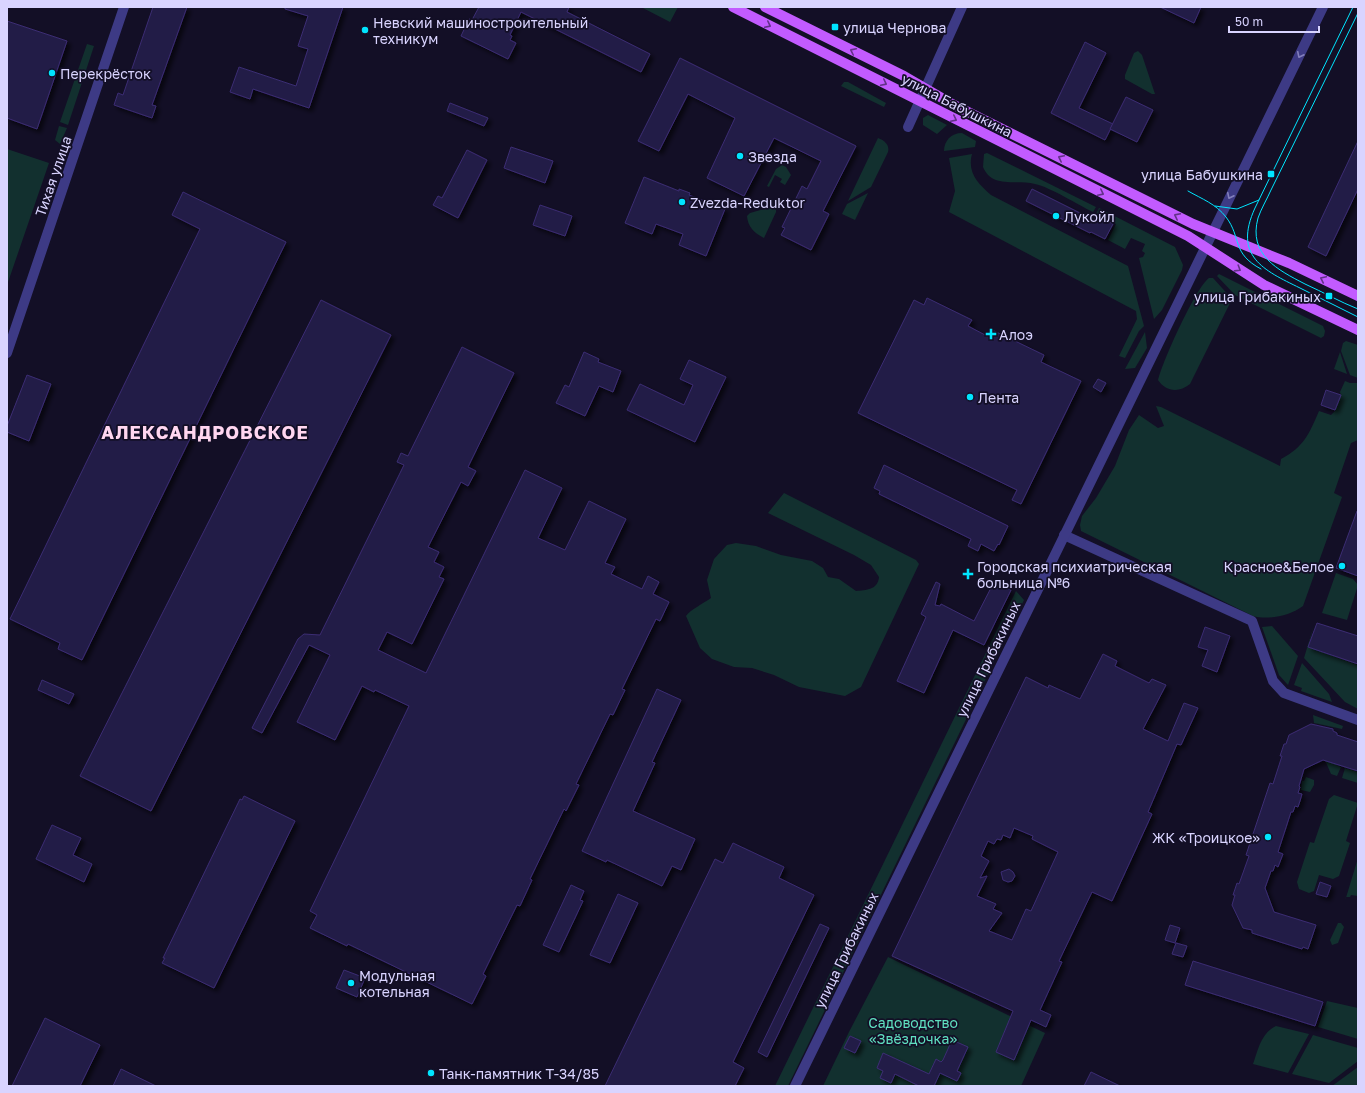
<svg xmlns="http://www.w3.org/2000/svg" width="1365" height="1093" viewBox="0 0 1365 1093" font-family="'Golos Text',sans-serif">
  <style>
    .green { fill: #12302f }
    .building { fill: #241b47; stroke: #3b2d73; fill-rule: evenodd; filter: url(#shadow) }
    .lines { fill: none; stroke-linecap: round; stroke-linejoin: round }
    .minor { stroke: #3d3a85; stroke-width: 10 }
    .major { stroke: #c25bff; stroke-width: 10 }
    .tram { stroke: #00e5ff; stroke-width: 1 }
    .oneway { stroke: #623188 }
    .oneway2 { stroke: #837fbc }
    .poi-dot { fill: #00e5ff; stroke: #130f26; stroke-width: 1.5 }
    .labels { text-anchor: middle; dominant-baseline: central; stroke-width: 3.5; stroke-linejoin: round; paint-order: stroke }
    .poi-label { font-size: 14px; fill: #d9d4ff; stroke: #130f26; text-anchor: start }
    .street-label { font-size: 14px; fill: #d9d4ff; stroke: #130f26 }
    .park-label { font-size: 14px; fill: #5fe0c0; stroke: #130f26 }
    .district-label { font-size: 18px; font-weight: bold; letter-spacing: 1px; fill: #ffd6f0; stroke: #130f26 }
  </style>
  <defs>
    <filter id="shadow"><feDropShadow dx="3.5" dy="3.5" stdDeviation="2" flood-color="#0009"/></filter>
  </defs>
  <rect width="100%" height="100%" fill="#130f26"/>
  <!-- green -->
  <g class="green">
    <polygon points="641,7 678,7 670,22"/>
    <polygon points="87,44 94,46 68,125 60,122"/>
    <polygon points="1138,51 1142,55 1155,94 1152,94 1125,79 1125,75 1134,53"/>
    <polygon points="844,82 848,82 886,103 884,107 841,86"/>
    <polygon points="928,115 947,125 937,134 923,125 923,118"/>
    <polygon points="59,126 67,128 60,144 55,140"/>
    <path d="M962 133 976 141 975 147 944 151C944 141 951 133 962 133Z"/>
    <path d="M878 138C884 140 890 145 888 152L871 187 848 201Z"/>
    <polygon points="7,149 49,163 7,285"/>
    <path d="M987 153 1096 207 1093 212C1078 205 1050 187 1035 184 1017 179 992 189 983 167L984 154Z"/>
    <path d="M972 154C967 173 978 183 991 195L1128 266 1144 326 1139 331 1125 358 1119 356 1137 319 1136 311 949 212 955 191 949 158Z"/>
    <polygon points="782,165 786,167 791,175 785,185 780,182 782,179 775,175 769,187 767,186 776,169"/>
    <polygon points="868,193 855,220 842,214 847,204"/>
    <path d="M771 207 776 208V212L764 238C754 233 748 227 747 216L750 213Z"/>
    <polygon points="1099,208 1175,247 1183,265 1182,270 1162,310 1154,319 1139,258 1143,257 1145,253 1142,251 1145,244 1131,238 1125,249 1108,240 1116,224 1096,214"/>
    <polygon points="1219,274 1323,326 1325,331 1324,336 1321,338 1235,295 1217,276"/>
    <path d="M1209 278H1213L1232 299 1190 384C1179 393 1166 392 1158 380 1162 362 1196 287 1209 278Z"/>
    <polygon points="1145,332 1147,348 1135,368 1125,369"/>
    <polygon points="1346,341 1358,345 1358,378 1350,375 1341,351 1343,343"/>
    <polygon points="1340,352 1347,374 1334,369"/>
    <path d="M1345 381 1350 383H1358V440L1351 443 1334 493 1342 497 1303 606C1290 616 1268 620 1253 616L1081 531 1080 525 1082 516 1096 498 1115 466 1129 430 1139 415 1158 428 1164 426 1156 406 1161 407 1280 466 1281 459C1304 447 1309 434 1319 411L1331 415 1335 411 1341 395 1340 392Z"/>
    <path d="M784 493 916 560 919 564 861 687 845 696 799 687 774 675 752 668 734 667 712 659 700 648 686 616C690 610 704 603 711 598L707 580 714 559 727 545 736 543 756 546 781 555 812 561 823 568 828 577 839 579 856 591C866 590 878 590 879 577L871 565 854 555 768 513Z"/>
    <polygon points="1336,573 1353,579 1358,585 1347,620 1322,613"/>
    <polygon points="1016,591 1024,600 788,1086 775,1086"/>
    <polygon points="1314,625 1308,647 1358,665 1358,709 1345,702 1304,658"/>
    <polygon points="1272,626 1298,656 1288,685 1279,675 1262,627"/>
    <polygon points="1302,663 1329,694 1332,702 1301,691 1302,688 1294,685"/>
    <polygon points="1313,715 1343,726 1342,729 1314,723"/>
    <polygon points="1325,760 1335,762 1335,764 1341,767 1337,776 1331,774"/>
    <polygon points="1345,768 1358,772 1358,783 1342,778"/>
    <polygon points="1306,777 1314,780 1314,785 1310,792 1301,790 1302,781 1304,781"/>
    <polygon points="1334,795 1358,803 1346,841 1350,843 1339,876 1333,879 1319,875 1314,891 1309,893 1299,889 1297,882 1310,842 1314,843 1329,799"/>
    <polygon points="1358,858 1358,896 1351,895 1350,897 1346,897 1345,901"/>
    <polygon points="1338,923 1341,923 1344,927 1338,943 1332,945 1330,940"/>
    <polygon points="888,957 1045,1033 1021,1086 823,1086 849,1032"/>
    <polygon points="1327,1001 1358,1008 1358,1039 1318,1027"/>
    <path d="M1276 1026 1309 1034 1288 1073 1253 1064C1258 1050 1261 1033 1276 1026Z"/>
    <polygon points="1313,1035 1358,1048 1358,1061 1329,1083 1292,1074"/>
    <polygon points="1358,1067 1358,1086 1332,1086"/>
  </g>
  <!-- building -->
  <g class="building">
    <polygon points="153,7 187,7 152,105 156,106 152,118 114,105 118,93 123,95"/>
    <polygon points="285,7 343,7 309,108 253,89 250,99 230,92 239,67 296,86 308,49 298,46 308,16 285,9"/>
    <polygon points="479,7 569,7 567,12 650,54 641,72 521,12 510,35 512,36 510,40 516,43 508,59 461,36 469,19 472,20"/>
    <polygon points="1160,7 1201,7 1194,23"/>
    <polygon points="7,21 67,41 37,129 7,118"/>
    <polygon points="1085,42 1106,53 1079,108 1113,124 1105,140 1051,113"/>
    <polygon points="680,58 856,146 823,211 829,214 811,250 781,235 785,228 782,227 802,186 807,189 821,161 774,138 744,196 707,178 735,118 688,94 659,151 638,141"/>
    <polygon points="1126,97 1153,110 1137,142 1110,129"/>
    <polygon points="450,103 488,118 484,126 447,111"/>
    <polygon points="1358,141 1358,189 1326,256 1308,247"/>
    <polygon points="511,147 553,161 545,183 504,168"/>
    <polygon points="467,150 487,160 458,218 433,205 438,196 442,198"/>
    <polygon points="644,177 679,191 679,189 690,193 689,195 725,209 706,256 679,245 683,234 656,224 652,234 625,223"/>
    <polygon points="1032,189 1094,220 1096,215 1113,224 1105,239 1091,232 1090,233 1026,201"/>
    <polygon points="183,192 286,242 82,660 58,649 60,643 10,619 200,229 172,215"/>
    <polygon points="540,205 572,216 565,236 533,225"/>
    <polygon points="927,298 972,320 968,326 987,336 990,329 1044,355 1041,362 1081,381 1021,504 1012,500 1017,490 858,413 914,300 924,305"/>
    <polygon points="321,300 391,335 151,811 80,776"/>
    <polygon points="462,347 514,373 468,467 476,471 468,486 461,482 428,547 439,552 434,562 444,567 439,577 444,579 412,644 387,632 378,650 426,673 525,470 562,488 538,538 565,550 589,501 626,519 605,563 615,567 611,574 642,589 648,576 659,582 653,594 669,602 660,621 656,619 622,689 625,690 613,715 610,714 576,784 579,785 566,811 564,809 530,879 532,880 520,906 517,905 483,974 486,976 472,1004 348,944 347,946 310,928 317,915 310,911 409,706 375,690 374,692 362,686 335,740 297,722 330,655 309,645 262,733 252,728 298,639 304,634 320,635 404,465 397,462 401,453 408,456"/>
    <polygon points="584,352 599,359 598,362 621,371 613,392 599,386 585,416 556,403 565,385 569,387"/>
    <polygon points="689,360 726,377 695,442 627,410 640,384 684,405 693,385 680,379"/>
    <polygon points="27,375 51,384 29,441 7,432 7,426"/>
    <polygon points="1098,379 1106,383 1101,392 1093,387"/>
    <polygon points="1326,390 1341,395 1335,410 1321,405"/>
    <polygon points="884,465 1008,526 999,545 998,544 994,551 981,544 978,551 968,546 971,539 879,494 880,491 874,488"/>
    <polygon points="1357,511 1358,511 1358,576 1336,568"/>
    <polygon points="936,582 940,584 935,605 940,606 941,604 974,621 994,582 1011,590 984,645 953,630 924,693 897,681 926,617 921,614"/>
    <polygon points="1317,623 1358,636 1358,664 1308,647"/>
    <polygon points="1205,627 1230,636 1217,672 1202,666 1208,650 1198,647"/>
    <path d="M1103 654 1117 661 1115 666 1149 683 1152 679 1166 685 1143 729 1168 741 1184 703 1198 708 1181 745 1177 744 1148 812 1152 814 1112 901 1092 892 1059 961 1062 962 1040 1010 1051 1015 1046 1027 1031 1020 1014 1060 996 1052 1013 1011 892 956 1026 677 1048 688 1049 685 1080 699ZM1014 828 1033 836 1032 839 1058 852 1031 911 1026 909 1012 940 989 931 1002 913 993 909 996 904 977 896 987 876 980 878 989 861 981 856 988 841 994 844 997 839 1001 840 1003 835 1010 838Z"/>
    <polygon points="42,680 74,694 69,704 38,690"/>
    <polygon points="657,689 681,700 652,762 655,763 633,811 695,839 681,870 672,866 662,886 607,860 606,862 582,851"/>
    <polygon points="1311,724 1333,729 1333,731 1337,733 1337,735 1358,742 1358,771 1323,760 1304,769 1299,786 1300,787 1298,793 1302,794 1300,801 1298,807 1295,806 1293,812 1291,812 1278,852 1283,854 1278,867 1275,865 1273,871 1271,871 1265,888 1274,912 1316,925 1308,949 1303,947 1302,949 1252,933 1252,930 1243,928 1232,905 1235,895 1233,895 1237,883 1239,884 1249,856 1246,855 1270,783 1273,784 1282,756 1280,756 1284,744 1286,744 1289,735"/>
    <polygon points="244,796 295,821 214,988 162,963 165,958 163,958 240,799 242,800"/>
    <polygon points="52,825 81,838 73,855 92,864 84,882 36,859"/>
    <polygon points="733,843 784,867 779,878 814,895 733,1062 744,1068 735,1086 605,1086 715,859 723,863"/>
    <polygon points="1009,869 1013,872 1015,876 1012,881 1008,882 1003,880 1001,872"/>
    <polygon points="1320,882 1331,886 1327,897 1316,894"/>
    <polygon points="571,885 584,891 580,900 583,901 559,952 543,945"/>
    <polygon points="618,894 638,903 610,963 590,955"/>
    <polygon points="820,924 829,928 767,1057 758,1052"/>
    <polygon points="1170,925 1180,928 1175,943 1165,940"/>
    <polygon points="1176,943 1187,946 1183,957 1172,954"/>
    <polygon points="1193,961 1323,1002 1315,1026 1185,985"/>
    <polygon points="344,970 365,978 357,997 336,988"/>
    <polygon points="45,1018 100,1045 80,1086 12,1086"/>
    <polygon points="850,1036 861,1041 855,1053 844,1048"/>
    <polygon points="952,1040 968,1047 957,1071 961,1073 957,1081 940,1073 934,1086 919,1086 895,1074 891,1083 880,1078 883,1071 877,1068 883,1053 929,1074 936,1059 941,1062 943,1060"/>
    <polygon points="121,1069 156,1086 113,1086"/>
    <polygon points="1091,1072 1120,1086 1084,1086"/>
  </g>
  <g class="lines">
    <!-- minor -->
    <g class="minor">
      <polyline points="908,127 962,7"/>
      <polyline points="7,353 124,7"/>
      <polyline points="1064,535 1252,621 1273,681 1284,693 1358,720"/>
      <polyline points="795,1086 1323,7"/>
    </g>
    <!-- major -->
    <g class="major">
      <polyline points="733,7 1188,236 1264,285 1358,330"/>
      <polyline points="765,7 904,76 954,105 1193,224 1289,263 1358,296"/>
    </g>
    <!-- tram -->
    <g class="tram">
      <path d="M1353 7 1255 208C1233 256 1263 270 1300 288 1319 298 1339 307 1358 317"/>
      <path d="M1358 13 1271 190C1267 199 1261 209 1258 218 1248 255 1278 270 1305 284 1323 292 1340 302 1358 309"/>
      <path d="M1188 191C1202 199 1216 204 1226 217 1242 238 1231 253 1261 269"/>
      <polyline points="1215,206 1237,209 1259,200"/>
    </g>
  </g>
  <!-- one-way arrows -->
  <defs><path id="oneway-chevron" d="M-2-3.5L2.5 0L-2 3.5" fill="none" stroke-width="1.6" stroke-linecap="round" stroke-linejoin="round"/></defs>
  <g class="oneway">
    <use href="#oneway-chevron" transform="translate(768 25) rotate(27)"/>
    <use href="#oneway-chevron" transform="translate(853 51) rotate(-154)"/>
    <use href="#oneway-chevron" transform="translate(884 83) rotate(27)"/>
    <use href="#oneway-chevron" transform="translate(954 119) rotate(27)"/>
    <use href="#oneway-chevron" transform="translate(1061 158) rotate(-153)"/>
    <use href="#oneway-chevron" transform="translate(1101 193) rotate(27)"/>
    <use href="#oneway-chevron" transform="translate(1177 216) rotate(-153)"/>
    <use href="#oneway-chevron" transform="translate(1238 269) rotate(32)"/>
    <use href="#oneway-chevron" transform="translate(1323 279) rotate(-155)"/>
  </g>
  <g class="oneway2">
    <use href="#oneway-chevron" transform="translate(1300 55) rotate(116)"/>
    <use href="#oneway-chevron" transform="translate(1230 196) rotate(116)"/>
  </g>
  <!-- markers -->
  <g class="poi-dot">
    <rect x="831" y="23" width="8" height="8" rx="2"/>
    <circle cx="365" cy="30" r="4"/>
    <circle cx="52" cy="73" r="4"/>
    <circle cx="740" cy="156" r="4"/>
    <rect x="1267" y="170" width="8" height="8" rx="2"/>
    <circle cx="682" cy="202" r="4"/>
    <circle cx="1056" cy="216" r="4"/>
    <rect x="1325" y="292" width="8" height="8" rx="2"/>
    <path d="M989 328h4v4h4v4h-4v4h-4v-4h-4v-4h4z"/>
    <circle cx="970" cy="397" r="4"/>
    <circle cx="1342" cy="566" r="4"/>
    <path d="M966 568h4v4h4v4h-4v4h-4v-4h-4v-4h4z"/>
    <circle cx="1268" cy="837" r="4"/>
    <circle cx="351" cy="983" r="4"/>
    <circle cx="431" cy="1073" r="4"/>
  </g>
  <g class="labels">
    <!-- poi labels -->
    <g class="poi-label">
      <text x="373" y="22">Невский машиностроительный<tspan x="373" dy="16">техникум</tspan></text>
      <text x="843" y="27">улица Чернова</text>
      <text x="60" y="73">Перекрёсток</text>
      <text x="748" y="156">Звезда</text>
      <text x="1263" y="174" text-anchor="end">улица Бабушкина</text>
      <text x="690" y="202">Zvezda-Reduktor</text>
      <text x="1064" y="216">Лукойл</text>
      <text x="1321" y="296" text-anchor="end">улица Грибакиных</text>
      <text x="999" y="334">Алоэ</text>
      <text x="978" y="397">Лента</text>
      <text x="977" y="566">Городская психиатрическая<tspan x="977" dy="16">больница №6</tspan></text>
      <text x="1334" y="566" text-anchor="end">Красное&amp;Белое</text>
      <text x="1260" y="837" text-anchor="end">ЖК «Троицкое»</text>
      <text x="359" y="975">Модульная<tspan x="359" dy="16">котельная</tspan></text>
      <text x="439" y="1073">Танк-памятник Т-34/85</text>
    </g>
    <!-- street labels -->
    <g class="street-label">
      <text transform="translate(957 105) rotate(27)">улица Бабушкина</text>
      <text transform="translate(53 176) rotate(-71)">Тихая улица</text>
      <text transform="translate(988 659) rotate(-64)">улица Грибакиных</text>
      <text transform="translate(846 950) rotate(-64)">улица Грибакиных</text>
    </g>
    <!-- park labels -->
    <g class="park-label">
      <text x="913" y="1022">Садоводство<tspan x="913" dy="16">«Звёздочка»</tspan></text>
    </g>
    <!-- district labels -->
    <g class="district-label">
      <text x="205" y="432">АЛЕКСАНДРОВСКОЕ</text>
    </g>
  </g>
  <!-- border -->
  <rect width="1365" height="1093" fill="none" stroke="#d9d4ff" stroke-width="16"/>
  <!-- scale -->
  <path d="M1229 26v6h90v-6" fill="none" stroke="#d9d4ff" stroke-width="2"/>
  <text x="1235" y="26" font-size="12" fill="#d9d4ff" stroke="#130f26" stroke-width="3" paint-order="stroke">50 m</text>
</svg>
